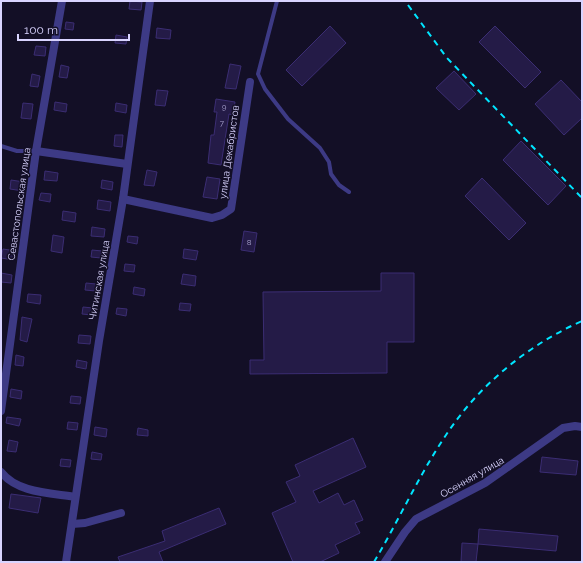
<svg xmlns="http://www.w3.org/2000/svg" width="583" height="563" viewBox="0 0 583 563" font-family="Raleway,sans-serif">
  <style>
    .building { fill: #241b47; stroke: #3b2d73 }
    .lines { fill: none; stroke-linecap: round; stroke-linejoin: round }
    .lane { stroke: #3d3a85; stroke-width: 4 }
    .street { stroke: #3d3a85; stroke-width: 8 }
    .rail { stroke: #00e5ff; stroke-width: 2; stroke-dasharray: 6 5; stroke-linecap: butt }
    .labels { text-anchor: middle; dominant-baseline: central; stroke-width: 3; stroke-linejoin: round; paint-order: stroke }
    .number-label { font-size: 8px; fill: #aca6d1 }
    .street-label { font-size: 10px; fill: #d9d4ff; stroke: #130f26 }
  </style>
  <rect width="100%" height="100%" fill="#130f26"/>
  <!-- building -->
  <g class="building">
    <polygon points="130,1 142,2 141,10 129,9"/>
    <polygon points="66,22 74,23 73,30 65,29"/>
    <polygon points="330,26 346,43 302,86 286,70"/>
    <polygon points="495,26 541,72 525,88 479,42"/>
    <polygon points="157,28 171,30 170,39 156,38"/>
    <polygon points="116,35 127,37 126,44 115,43"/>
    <polygon points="36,46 46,47 45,56 34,55"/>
    <polygon points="230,64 241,66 236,89 225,88"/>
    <polygon points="61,65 69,67 67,78 59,77"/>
    <polygon points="454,71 476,94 459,110 436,88"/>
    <polygon points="32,74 40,76 38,87 30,86"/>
    <polygon points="561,80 582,102 582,118 564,135 535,104"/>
    <polygon points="157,90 168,91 165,106 155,105"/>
    <polygon points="216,99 235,102 233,115 229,114 221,165 208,163 211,135 214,135 217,112 214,112"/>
    <polygon points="55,102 67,104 66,112 54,110"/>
    <polygon points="23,103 33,104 31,119 21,118"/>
    <polygon points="116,103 127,105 126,113 115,111"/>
    <polygon points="115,135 123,135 122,147 114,146"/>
    <polygon points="521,141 566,186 548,205 503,160"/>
    <polygon points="147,170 157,172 154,186 144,185"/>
    <polygon points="45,171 58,173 57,181 44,180"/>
    <polygon points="207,177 220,179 217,199 203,197"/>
    <polygon points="482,178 526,223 509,240 465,196"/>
    <polygon points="11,180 24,182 23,191 10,189"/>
    <polygon points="102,180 113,182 112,190 101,188"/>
    <polygon points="41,193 51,194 50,202 39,200"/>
    <polygon points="98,200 111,202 110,211 97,209"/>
    <polygon points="63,211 76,213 75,222 62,220"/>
    <polygon points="92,227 105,229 104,237 91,236"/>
    <polygon points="244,231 257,233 254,252 241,250"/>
    <polygon points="53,235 64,237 62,253 51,251"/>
    <polygon points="128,236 138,237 137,244 127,242"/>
    <polygon points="3,249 16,251 14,260 1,258"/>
    <polygon points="184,249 198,251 196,260 183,258"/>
    <polygon points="92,250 102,251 101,258 91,257"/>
    <polygon points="125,264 135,265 134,272 124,271"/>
    <polygon points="1,273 12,275 11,283 1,282"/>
    <polygon points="381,273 414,273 414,342 387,342 387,373 250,374 250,360 264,360 263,292 381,291"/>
    <polygon points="183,274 196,276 195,286 181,284"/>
    <polygon points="86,283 96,284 96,291 85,290"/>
    <polygon points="134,287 145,289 144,296 133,294"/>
    <polygon points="28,294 41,295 40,304 27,302"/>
    <polygon points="180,303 191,304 190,311 179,310"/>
    <polygon points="83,307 93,308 92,315 82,314"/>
    <polygon points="117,308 127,309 126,316 116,314"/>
    <polygon points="22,317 32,319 27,342 20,340"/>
    <polygon points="79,335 91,336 90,344 78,343"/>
    <polygon points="16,355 24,357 23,366 15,365"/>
    <polygon points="77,360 87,362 86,369 76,367"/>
    <polygon points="11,389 22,391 21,399 10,397"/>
    <polygon points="71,396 81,397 80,404 70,403"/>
    <polygon points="7,417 21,419 19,426 6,423"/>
    <polygon points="68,422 78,423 77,430 67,429"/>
    <polygon points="95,427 107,429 106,437 94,435"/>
    <polygon points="138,428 148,430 148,436 137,435"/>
    <polygon points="353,438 366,467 313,491 319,503 338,493 344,505 354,500 363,520 355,523 360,533 335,545 339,553 320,562 293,562 272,513 296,502 286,482 300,476 295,465"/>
    <polygon points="9,440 18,442 16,452 7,451"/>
    <polygon points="92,452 102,454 101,460 91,459"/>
    <polygon points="542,457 578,461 576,475 540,472"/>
    <polygon points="61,459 71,460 70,467 60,466"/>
    <polygon points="11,494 41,498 38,513 9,508"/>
    <polygon points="219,508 226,524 159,552 163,562 120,562 118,557 165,541 162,531"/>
    <polygon points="479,529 558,536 556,551 478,544 476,562 461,562 462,543 478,544"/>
  </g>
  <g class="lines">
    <!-- lane -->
    <g class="lane">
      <polyline points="277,1 258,74 265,89 288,119 320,148 329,162 331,174 339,185 349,192"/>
      <polyline points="1,146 17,151 36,151"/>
    </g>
    <!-- street -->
    <g class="street">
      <polyline points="36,151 127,164"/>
      <polyline points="123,199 212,218 222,215 231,209 250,82"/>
      <polyline points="1,411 36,151 62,1"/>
      <path d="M1 472C17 493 51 493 75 497"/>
      <polyline points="72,524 85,523 121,513"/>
      <polyline points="66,562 99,341 123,199 150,1"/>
      <polyline points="385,562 405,532 416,519 485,483 563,428 575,426 582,427"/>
    </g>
    <!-- rail -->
    <g class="rail">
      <polyline points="408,5 447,58 582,198"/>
      <path d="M374 562C399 520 419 475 446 435 479 385 528 345 582 321"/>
    </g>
  </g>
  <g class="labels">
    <!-- number labels -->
    <g class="number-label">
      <text x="224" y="107">9</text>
      <text x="222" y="123">7</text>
      <text x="249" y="242">8</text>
    </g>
    <!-- street labels -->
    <g class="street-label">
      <text transform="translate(229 152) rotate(-82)">улица Декабристов</text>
      <text transform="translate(19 204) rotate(-82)">Севастопольская улица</text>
      <text transform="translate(99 280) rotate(-80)">Читинская улица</text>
      <text transform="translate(472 477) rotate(-30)">Осенняя улица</text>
    </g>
  </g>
  <!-- border -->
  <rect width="583" height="563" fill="none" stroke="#d9d4ff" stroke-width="4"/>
  <!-- scale -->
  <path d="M18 34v6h111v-6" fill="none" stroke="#d9d4ff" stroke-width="2"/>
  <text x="24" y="34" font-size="12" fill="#d9d4ff" stroke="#130f26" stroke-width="3" paint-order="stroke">100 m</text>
</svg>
